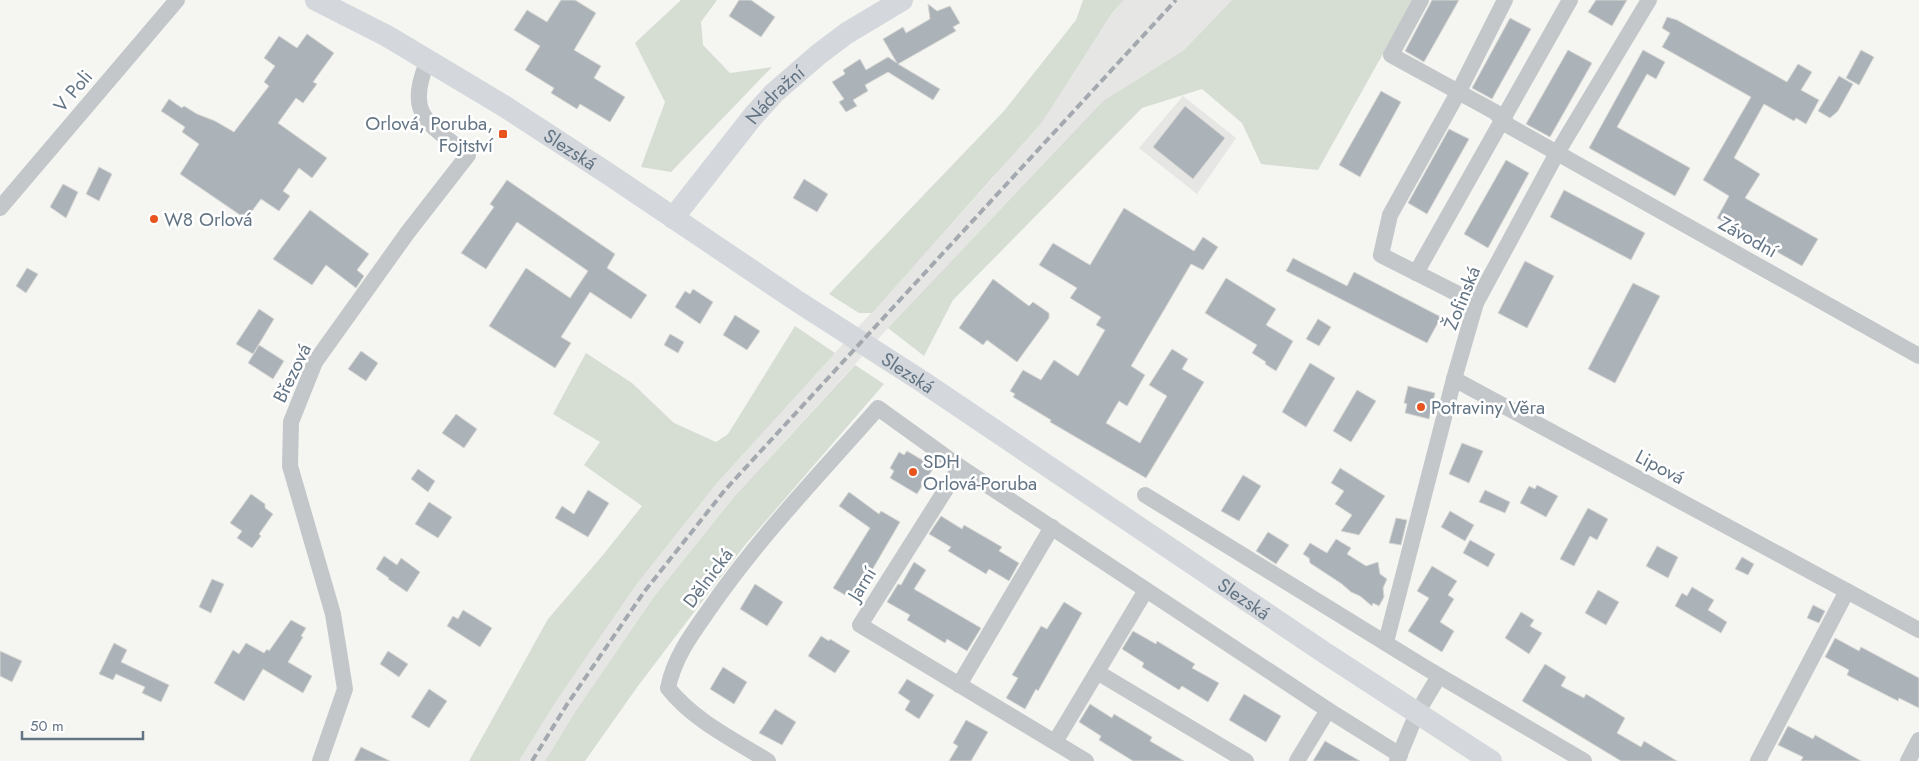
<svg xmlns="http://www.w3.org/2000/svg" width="1919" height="761" viewBox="0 0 1919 761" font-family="Jost,sans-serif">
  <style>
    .built { fill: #e6e7e5 }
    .green { fill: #d6ddd3 }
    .building { fill: #abb2b8; stroke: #d7d7d4 }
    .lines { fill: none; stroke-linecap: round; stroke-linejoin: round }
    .street { stroke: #c3c7ca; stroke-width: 16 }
    .secondary { stroke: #d4d8dc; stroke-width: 22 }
    .rail { stroke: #a3a9af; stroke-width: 4; stroke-dasharray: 8 4; stroke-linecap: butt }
    .poi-dot { fill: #e9541e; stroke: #fff; stroke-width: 2 }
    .labels { text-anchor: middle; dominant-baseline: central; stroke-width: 5; stroke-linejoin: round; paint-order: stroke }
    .street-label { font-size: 19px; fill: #637484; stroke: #fff }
    .poi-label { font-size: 19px; fill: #637484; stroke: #fff; text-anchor: start }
  </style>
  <rect width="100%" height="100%" fill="#f5f6f2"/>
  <!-- built -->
  <g class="built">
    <polygon points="1124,0 1232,0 1184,50 1103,101 888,328 734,497 653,598 575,712 545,761 519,761 557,700 636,585 717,483 993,178 1112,13"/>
    <polygon points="1183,96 1236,138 1197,194 1139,148"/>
  </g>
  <!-- green -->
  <g class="green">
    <polygon points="681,0 717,0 701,22 703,45 730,73 772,67 671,172 641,167 665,102 635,43"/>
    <polygon points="1083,0 1124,0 1112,13 1042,122 872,313 859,313 829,294 1004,111 1076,20"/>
    <polygon points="1232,0 1413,0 1318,170 1261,164 1242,123 1202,89 1142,108 953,300 924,356 888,328 1103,101 1184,50"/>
    <polygon points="795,326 835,353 717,483 636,585 557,700 519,761 469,761 548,619 603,555 642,506 584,465 600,442 553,414 586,353 632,383 674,423 716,442 728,434"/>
    <polygon points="855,365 884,384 745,545 638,686 585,761 545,761 575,712 653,598 734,497"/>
  </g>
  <!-- building -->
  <g class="building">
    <polygon points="561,0 575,0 596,13 574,50 601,66 594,78 625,97 610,122 580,104 577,109 551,93 554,88 525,70 540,46 514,30 527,10 547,22"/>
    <polygon points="739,0 751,0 775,17 761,37 729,16"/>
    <polygon points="1432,0 1459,0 1424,62 1405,51"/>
    <polygon points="1596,0 1627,0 1612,26 1588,12"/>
    <polygon points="928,4 937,11 950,6 960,23 953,27 956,31 898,64 940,89 933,100 888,72 865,85 868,91 853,100 857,106 846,112 839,102 844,99 832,82 845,74 843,70 860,59 866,70 888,57 897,63 883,39 903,27 906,33 930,19"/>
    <polygon points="1667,17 1677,20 1787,82 1798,64 1812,72 1801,90 1819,100 1806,124 1796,118 1794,121 1764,104 1734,158 1760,174 1745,198 1818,239 1802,266 1717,218 1729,196 1703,180 1751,97 1662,47 1670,33 1662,28"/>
    <polygon points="1510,18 1531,29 1492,99 1472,88"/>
    <polygon points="307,34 334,53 313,82 317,84 303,103 296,98 278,123 327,158 312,178 299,168 283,191 290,196 279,211 261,199 246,219 180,174 199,144 182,132 185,127 161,111 169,99 182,108 184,106 197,114 215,121 234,132 269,86 264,82 275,66 264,58 279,36 297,48"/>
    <polygon points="1568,50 1592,63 1550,137 1526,124"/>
    <polygon points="1643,50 1665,62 1656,79 1647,74 1617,127 1690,168 1675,196 1589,148"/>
    <polygon points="1861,50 1874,57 1859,85 1846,78"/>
    <polygon points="1839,76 1853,84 1838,111 1830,118 1818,111"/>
    <polygon points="1381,91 1401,102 1360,177 1339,165"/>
    <polygon points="1185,106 1225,138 1193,179 1153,147"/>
    <polygon points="1449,129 1469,139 1427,214 1408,203"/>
    <polygon points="1506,160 1529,173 1488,248 1464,234"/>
    <polygon points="99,167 112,174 99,201 86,194"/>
    <polygon points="804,179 828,194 817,212 793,198"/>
    <polygon points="507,180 615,254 607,268 647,295 631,319 590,292 561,337 571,343 555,368 489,326 526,268 570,298 588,271 517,222 486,269 461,253 494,207 490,204"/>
    <polygon points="63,184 78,192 66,218 50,207"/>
    <polygon points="1564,190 1645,233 1631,260 1550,217"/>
    <polygon points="1124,208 1194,251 1203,237 1218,247 1203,270 1191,264 1131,366 1145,375 1127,406 1119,401 1106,423 1140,443 1167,396 1149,385 1172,349 1188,359 1182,369 1204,382 1146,478 1050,422 1051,420 1013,397 1015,394 1010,391 1023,370 1041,380 1054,360 1078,376 1105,330 1096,325 1101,317 1070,298 1077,288 1039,265 1053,243 1090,265"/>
    <polygon points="310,210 369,254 357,270 364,276 356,288 326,265 312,285 273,259"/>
    <polygon points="1293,258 1347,286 1354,272 1441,317 1427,343 1286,271"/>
    <polygon points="1525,261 1554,276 1527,328 1498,313"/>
    <polygon points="27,268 38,274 26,293 16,286"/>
    <polygon points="1226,278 1276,309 1266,325 1293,341 1276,371 1265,364 1266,362 1252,353 1257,345 1205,313"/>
    <polygon points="993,279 1029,306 1033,302 1049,313 1049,318 1017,362 987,340 983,345 959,328"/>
    <polygon points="1633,283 1660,296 1615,383 1588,369"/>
    <polygon points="693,289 713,302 700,324 675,307 685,291 690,294"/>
    <polygon points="259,309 274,319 253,354 236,344"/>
    <polygon points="735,315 760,331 747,350 723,335"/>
    <polygon points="1318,319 1331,327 1319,346 1306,339"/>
    <polygon points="670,334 684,342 678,353 664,345"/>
    <polygon points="259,345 284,361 273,379 248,363"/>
    <polygon points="361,351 378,363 366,381 348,369"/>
    <polygon points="1310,363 1335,378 1306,427 1282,412"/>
    <polygon points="1408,386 1435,393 1429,419 1405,413 1407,404 1404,403"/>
    <polygon points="1357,390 1376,401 1351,442 1333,431"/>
    <polygon points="456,414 477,429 464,448 442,433"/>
    <polygon points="1462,443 1483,451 1469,483 1449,474"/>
    <polygon points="907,451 934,467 917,494 890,478 894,471 890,468 899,452 904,455"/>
    <polygon points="1340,468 1385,496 1359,535 1341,531 1352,515 1335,504 1344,491 1331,483"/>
    <polygon points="418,469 435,481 428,492 411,479"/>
    <polygon points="1243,475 1261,486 1239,521 1221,511"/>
    <polygon points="1537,485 1558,496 1546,517 1520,503 1529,486 1535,489"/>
    <polygon points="588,490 609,503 588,537 555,518 562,506 574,514"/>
    <polygon points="1485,490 1510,502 1505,513 1479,502"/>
    <polygon points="849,492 879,514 881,511 900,522 857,596 848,591 845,595 833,588 870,528 839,506"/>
    <polygon points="251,494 265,504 265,508 273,514 259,534 261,536 252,548 237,538 242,531 230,523"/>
    <polygon points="429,502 452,517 438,538 415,524"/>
    <polygon points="1588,508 1608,519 1597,540 1590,536 1574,566 1560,559"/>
    <polygon points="1450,511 1474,525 1465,541 1441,527"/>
    <polygon points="941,516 962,529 964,525 1002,547 999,551 1019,563 1009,581 989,569 986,574 948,551 951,547 929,534"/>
    <polygon points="1396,518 1407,520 1401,545 1389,543"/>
    <polygon points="1268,532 1289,545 1276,564 1256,551"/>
    <polygon points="1336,539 1351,548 1347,554 1366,566 1378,562 1380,574 1387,579 1383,588 1384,597 1379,606 1373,603 1372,606 1360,596 1351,592 1342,584 1310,563 1309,558 1303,554 1310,543 1327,553"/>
    <polygon points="1470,540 1495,554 1488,567 1463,553"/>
    <polygon points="1657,546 1678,557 1668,578 1646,566"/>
    <polygon points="384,556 397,565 401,558 420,572 407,592 388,579 389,578 376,569"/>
    <polygon points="1742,557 1754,564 1748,575 1735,569"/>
    <polygon points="914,562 926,570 914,589 981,628 967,651 947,639 945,643 907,620 910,615 887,602 898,584 901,585"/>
    <polygon points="1432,566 1457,581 1448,595 1454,599 1440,622 1454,631 1442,652 1408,631 1429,598 1417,591"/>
    <polygon points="212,579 224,584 211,613 199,607"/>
    <polygon points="755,584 783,602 767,626 740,609"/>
    <polygon points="1692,587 1714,600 1708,610 1727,622 1721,633 1675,606 1682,593 1687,596"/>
    <polygon points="1598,590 1619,602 1606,625 1585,613"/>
    <polygon points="1064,602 1082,613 1038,691 1036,689 1025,709 1006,698 1018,678 1012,675 1041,626 1047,629"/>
    <polygon points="1813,605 1825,611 1819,623 1807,618"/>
    <polygon points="463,610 492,628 480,647 447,626 453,616 458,619"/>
    <polygon points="1521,612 1534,620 1530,626 1542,633 1529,654 1505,638"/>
    <polygon points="291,620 306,628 301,636 303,637 288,662 312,676 303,693 263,669 244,701 214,683 233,650 239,654 246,643 264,653 267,649 269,651"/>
    <polygon points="1133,631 1156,644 1157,641 1195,664 1192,668 1219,683 1208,702 1182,686 1179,690 1142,667 1144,663 1122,649"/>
    <polygon points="821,636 829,641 830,639 850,651 835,673 808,656"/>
    <polygon points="1835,638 1859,651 1861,647 1919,678 1919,708 1899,698 1898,701 1847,675 1849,670 1825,657"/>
    <polygon points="114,643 127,650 121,662 169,685 161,702 142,693 145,687 116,674 113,680 99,674"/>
    <polygon points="0,651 22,661 12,682 0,676"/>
    <polygon points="388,651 408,664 399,677 380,664"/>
    <polygon points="1545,664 1566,677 1561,686 1584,698 1586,694 1625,718 1617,733 1641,747 1644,741 1677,761 1621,761 1522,701"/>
    <polygon points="723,667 747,682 734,704 710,689"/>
    <polygon points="907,679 934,695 919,719 905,710 910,701 898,693"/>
    <polygon points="429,689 447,701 429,728 411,717"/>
    <polygon points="1244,694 1281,716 1266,742 1229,720"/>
    <polygon points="1090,704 1112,718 1114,714 1139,729 1152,737 1150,741 1184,761 1133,761 1099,740 1101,736 1079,722"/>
    <polygon points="775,709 796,722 782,745 759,733"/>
    <polygon points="966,720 988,732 971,761 949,761 958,746 953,743"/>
    <polygon points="1788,726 1813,739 1815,735 1861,761 1801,761 1803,757 1778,745"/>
    <polygon points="1325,741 1360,761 1313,761"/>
    <polygon points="361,747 390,761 354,761"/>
  </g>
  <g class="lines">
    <!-- street -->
    <g class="street">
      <polyline points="1421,0 1391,55 1495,112 1509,126 1919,356"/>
      <polyline points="0,208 177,0"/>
      <polyline points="1416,273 1570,0"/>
      <polyline points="1476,303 1381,255 1390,215 1459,91 1505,0"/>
      <polyline points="1454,379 1919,630"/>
      <polyline points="960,467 860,625 1086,761"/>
      <polyline points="1145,495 1426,668 1584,761"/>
      <polyline points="1386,642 1454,379 1476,303 1557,153 1649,0"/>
      <polyline points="1097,672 1246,761"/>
      <polyline points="959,685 1052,527"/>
      <polyline points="1055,742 1146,590"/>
      <path d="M320 761 345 689 333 614 290 466 291 422 315 362 408 232 468 155C427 122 405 115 428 60"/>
      <path d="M768 761C734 740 693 720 668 688 674 658 691 635 708 611 758 538 820 474 878 408L960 467 1328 710 1400 755"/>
      <polyline points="1297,761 1328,710"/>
      <polyline points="1397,761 1417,713 1439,676"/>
      <polyline points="1758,761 1847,591"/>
      <polyline points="1908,761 1919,740"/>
    </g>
    <!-- secondary -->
    <g class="secondary">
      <path id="s1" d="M316 0 387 36 504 106 610 175 797 301 923 382 1325 653 1491 761"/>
      <path id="s2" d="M673 218 754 115 774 93 819 54 847 33 902 0"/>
    </g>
    <!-- rail -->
    <polyline class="rail" points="532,761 566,706 644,592 725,490 1176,0"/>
  </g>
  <!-- markers -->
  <g class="poi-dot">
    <rect x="498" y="129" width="10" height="10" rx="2.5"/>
    <circle cx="154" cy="219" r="5"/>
    <circle cx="1421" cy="407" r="5"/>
    <circle cx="913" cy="472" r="5"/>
  </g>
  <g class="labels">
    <!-- street labels -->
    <g class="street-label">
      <text transform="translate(73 91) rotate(-50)">V Poli</text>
      <text stroke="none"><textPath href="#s2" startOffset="160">Nádražní</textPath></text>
      <text stroke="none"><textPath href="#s1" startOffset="295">Slezská</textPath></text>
      <text transform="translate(1748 237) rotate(29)">Závodní</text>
      <text transform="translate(1462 298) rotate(-68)">Žofinská</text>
      <text transform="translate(292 373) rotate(-64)">Březová</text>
      <text stroke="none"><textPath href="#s1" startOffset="700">Slezská</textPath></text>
      <text transform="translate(1660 467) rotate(28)">Lipová</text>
      <text transform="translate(708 578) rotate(-53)">Dělnická</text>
      <text transform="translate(862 584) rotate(-58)">Jarní</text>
      <text stroke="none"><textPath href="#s1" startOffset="1105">Slezská</textPath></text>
    </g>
    <!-- poi labels -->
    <g class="poi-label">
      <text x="493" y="123" text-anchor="end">Orlová, Poruba,<tspan x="493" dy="22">Fojtství</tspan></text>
      <text x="164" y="219">W8 Orlová</text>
      <text x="1431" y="407">Potraviny Věra</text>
      <text x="923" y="461">SDH<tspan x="923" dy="22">Orlová-Poruba</tspan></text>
    </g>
  </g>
  <!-- scale -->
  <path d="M22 731v8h121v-8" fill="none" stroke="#637484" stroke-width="2.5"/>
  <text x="30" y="731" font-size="15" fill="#637484" stroke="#ffffff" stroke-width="4" paint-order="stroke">50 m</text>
</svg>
